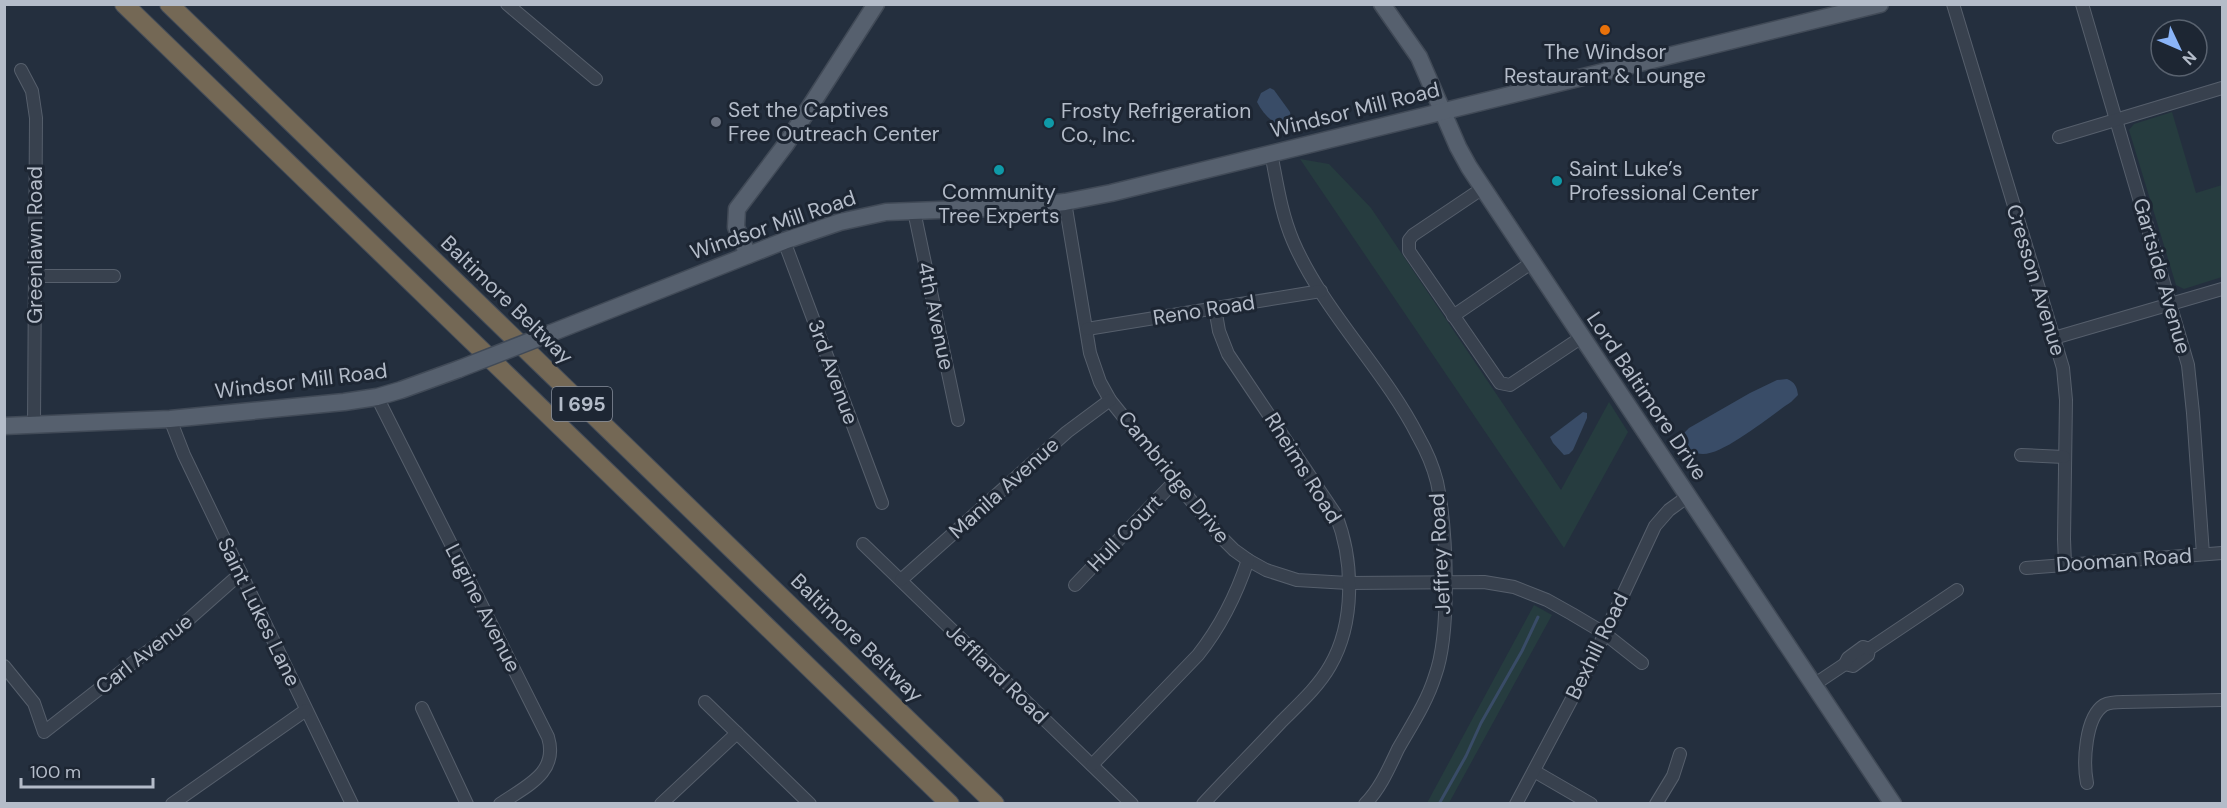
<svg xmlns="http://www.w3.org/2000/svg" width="2227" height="808" viewBox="0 0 2227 808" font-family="'DM Sans',sans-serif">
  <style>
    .green { fill: #263c3f }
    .water { fill: #394c67 }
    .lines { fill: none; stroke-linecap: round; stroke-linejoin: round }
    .stream { stroke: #394c67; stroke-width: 3 }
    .minor-casing { stroke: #565f6c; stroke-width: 14 }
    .major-casing { stroke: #414a57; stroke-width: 19 }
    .highway-casing { stroke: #434c59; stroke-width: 20 }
    .minor { stroke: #38414e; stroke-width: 12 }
    .major { stroke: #56606e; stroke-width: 16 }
    .highway { stroke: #746855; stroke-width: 18 }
    .major-bridge-casing { stroke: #414a57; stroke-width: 19; stroke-linecap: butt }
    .major-bridge { stroke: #56606e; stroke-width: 16 }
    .food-dot { fill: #e8710a; stroke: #1d2633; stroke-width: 2 }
    .worship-dot { fill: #6b7280; stroke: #1d2633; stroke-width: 2 }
    .culture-dot { fill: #0f9aa8; stroke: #1d2633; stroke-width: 2 }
    .labels { text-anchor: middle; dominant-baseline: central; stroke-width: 6; stroke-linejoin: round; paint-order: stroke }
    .shield { fill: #1d2633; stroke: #878f9c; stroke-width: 1.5 }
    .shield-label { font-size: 20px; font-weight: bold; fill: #b4bcc9 }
    .poi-label { font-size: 21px; fill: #b4bcc9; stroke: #1d2633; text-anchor: start }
    .street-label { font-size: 21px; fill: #b4bcc9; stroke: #1d2633 }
  </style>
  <rect width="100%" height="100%" fill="#242f3e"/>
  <!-- green -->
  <g class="green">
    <polygon points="2172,112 2196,193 2222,185 2222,277 2184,289 2176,285 2129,130 2134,124"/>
    <polygon points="1300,159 1329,164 1371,208 1561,490 1609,402 1628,432 1564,548"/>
    <polygon points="1534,605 1552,615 1449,803 1427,803"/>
  </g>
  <!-- water -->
  <g class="water">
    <path d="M1270 88 1274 90 1290 112 1292 124 1286 129C1273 124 1263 114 1257 102L1261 93Z"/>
    <path d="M1787 379C1795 382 1797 387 1798 395L1791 402C1771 415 1725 454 1703 454 1694 454 1689 449 1683 443L1684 433 1689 428 1750 393 1777 380Z"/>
    <polygon points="1583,412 1587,413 1587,418 1573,450 1569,454 1564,455 1553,443 1550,437"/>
  </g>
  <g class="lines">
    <!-- stream -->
    <polyline class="stream" points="1439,804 1466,756 1481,723 1522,651 1538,617"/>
    <defs>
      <g id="minor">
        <polyline points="507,4 596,79"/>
        <polyline points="1953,4 2063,368 2066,400 2064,539 2065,564"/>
        <polyline points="2082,4 2188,365 2193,413 2203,554"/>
        <polyline points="21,70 32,91 36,118 34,424"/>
        <polyline points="2059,137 2222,88"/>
        <path d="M1271 153C1277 183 1281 213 1293 241 1323 311 1384 369 1418 436 1426 450 1433 466 1437 482 1447 528 1451 633 1435 676 1427 702 1411 726 1398 749 1389 768 1380 789 1365 804"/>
        <polyline points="1483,188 1413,235 1409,240 1409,251 1500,383 1510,385 1582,337"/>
        <polyline points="1065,202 1090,353 1100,382 1110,400 1175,481 1220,536 1234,550 1248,560 1266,570 1297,580 1348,583 1484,582 1514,587 1547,600 1572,614 1604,633 1642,663"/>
        <polyline points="914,211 958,420"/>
        <polyline points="784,241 882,503"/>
        <polyline points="35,276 114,276"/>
        <polyline points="1453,316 1531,263"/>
        <polyline points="1087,329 1321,291"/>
        <polyline points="2054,338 2222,289"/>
        <path d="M377 397 548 737C559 773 526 786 500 804"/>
        <polyline points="170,419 184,455 352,804"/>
        <polyline points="2021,455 2064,457"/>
        <polyline points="863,544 1132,804"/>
        <polyline points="2026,568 2222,553"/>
        <polyline points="901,580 1067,432 1110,400"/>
        <polyline points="1075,585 1175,481"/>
        <polyline points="1845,664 1853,666 1868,655 1869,649 1957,590"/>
        <polyline points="4,666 34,703 44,732 140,657 171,635 241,573"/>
        <polyline points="1815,684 1845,664 1848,658 1863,647 1869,649"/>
        <polyline points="705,702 810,804"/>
        <polyline points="422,708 467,804"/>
        <path d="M1092 765 1198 655C1221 626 1236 596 1248 560"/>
        <polyline points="1534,771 1591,804"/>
        <path d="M2087 783C2083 763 2085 717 2104 705 2110 702 2117 702 2123 702L2222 700"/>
        <polyline points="172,804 306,710"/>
        <polyline points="661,804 737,733"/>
        <path d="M1203 804C1229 776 1256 749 1282 721 1299 704 1318 687 1330 666 1355 623 1354 561 1336 515L1228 354 1219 331 1215 308"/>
        <polyline points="1516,804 1592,661 1655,526 1669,510 1687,497"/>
        <polyline points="1656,804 1673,776 1680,754"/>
      </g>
      <g id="major">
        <polyline points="1382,4 1419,57 1458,147 1469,167 1893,804"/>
        <polyline points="748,255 736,227 737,209 786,144 876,4"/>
        <polyline points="551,333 784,241 840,222 886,212 1020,207 1065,202 1111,193 1880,4"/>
        <polyline points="4,426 170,419 344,402 377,397 401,390 459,369"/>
      </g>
      <g id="highway">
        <polyline points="124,4 950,804"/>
        <polyline points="169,4 995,804"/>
      </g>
    </defs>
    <!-- minor casing -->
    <use href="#minor" class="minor-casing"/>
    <!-- major casing -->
    <use href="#major" class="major-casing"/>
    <!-- highway casing -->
    <use href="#highway" class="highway-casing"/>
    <!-- minor -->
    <use href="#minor" class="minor"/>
    <!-- major -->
    <use href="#major" class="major"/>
    <!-- highway -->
    <use href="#highway" class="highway"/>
    <defs>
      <polyline id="major-bridge" points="459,369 551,333"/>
    </defs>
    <!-- major-bridge casing -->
    <use href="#major-bridge" class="major-bridge-casing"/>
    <!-- major-bridge -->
    <use href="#major-bridge" class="major-bridge"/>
  </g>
  <!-- markers -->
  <circle class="food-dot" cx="1605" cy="30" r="6"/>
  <circle class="worship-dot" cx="716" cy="122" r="6"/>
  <g class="culture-dot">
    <circle cx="1049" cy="123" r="6"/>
    <circle cx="999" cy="170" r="6"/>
    <circle cx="1557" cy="181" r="6"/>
  </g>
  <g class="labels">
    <!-- shield labels -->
    <rect class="shield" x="552" y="387" width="60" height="34" rx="4.5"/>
    <g class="shield-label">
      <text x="582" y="404">I 695</text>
    </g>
    <!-- poi labels -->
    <g class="poi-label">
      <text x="1605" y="52" text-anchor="middle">The Windsor<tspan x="1605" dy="24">Restaurant &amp; Lounge</tspan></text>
      <text x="728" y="110">Set the Captives<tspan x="728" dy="24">Free Outreach Center</tspan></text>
      <text x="1061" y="111">Frosty Refrigeration<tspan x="1061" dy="24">Co., Inc.</tspan></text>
      <text x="1569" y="169">Saint Luke’s<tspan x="1569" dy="24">Professional Center</tspan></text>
      <text x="999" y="192" text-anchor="middle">Community<tspan x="999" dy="24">Tree Experts</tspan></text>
    </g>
    <!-- street labels -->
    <g class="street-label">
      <text transform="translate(1355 110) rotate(-14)">Windsor Mill Road</text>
      <text transform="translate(773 225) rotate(-19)">Windsor Mill Road</text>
      <text transform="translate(35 245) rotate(-90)">Greenlawn Road</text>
      <text transform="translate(2162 276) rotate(74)">Gartside Avenue</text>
      <text transform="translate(2036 280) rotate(73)">Cresson Avenue</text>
      <text transform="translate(507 300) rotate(44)">Baltimore Beltway</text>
      <text transform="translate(1204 310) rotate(-9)">Reno Road</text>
      <text transform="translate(936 316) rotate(78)">4th Avenue</text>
      <text transform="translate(833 372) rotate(70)">3rd Avenue</text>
      <text transform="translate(301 381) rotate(-7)">Windsor Mill Road</text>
      <text transform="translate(1647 396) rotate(56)">Lord Baltimore Drive</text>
      <text transform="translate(1303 468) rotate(58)">Rheims Road</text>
      <text transform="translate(1174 477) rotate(51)">Cambridge Drive</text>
      <text transform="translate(1004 488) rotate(-42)">Manila Avenue</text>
      <text transform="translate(1125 533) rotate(-46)">Hull Court</text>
      <text transform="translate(1440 554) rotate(-93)">Jeffrey Road</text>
      <text transform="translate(2124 560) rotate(-4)">Dooman Road</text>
      <text transform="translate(483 608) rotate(63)">Lugine Avenue</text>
      <text transform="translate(259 612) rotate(64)">Saint Lukes Lane</text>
      <text transform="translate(857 638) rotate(44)">Baltimore Beltway</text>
      <text transform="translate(1597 646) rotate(-64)">Bexhill Road</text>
      <text transform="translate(144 654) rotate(-38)">Carl Avenue</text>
      <text transform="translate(997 674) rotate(44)">Jeffland Road</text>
    </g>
  </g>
  <!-- border -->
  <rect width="2227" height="808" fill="none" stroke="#b4bcc9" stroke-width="12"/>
  <!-- north arrow -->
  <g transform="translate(2179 48) rotate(134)"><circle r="28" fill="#1d2633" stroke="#59626f" stroke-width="1.5"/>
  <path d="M0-4.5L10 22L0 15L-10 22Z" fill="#8ab4f8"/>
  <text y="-9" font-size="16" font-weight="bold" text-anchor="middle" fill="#b4bcc9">N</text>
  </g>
  <!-- scale -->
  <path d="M21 778v9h132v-9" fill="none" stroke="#b4bcc9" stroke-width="3"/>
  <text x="30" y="778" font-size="18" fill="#b4bcc9" stroke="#1d2633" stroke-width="4.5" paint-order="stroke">100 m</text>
</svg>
